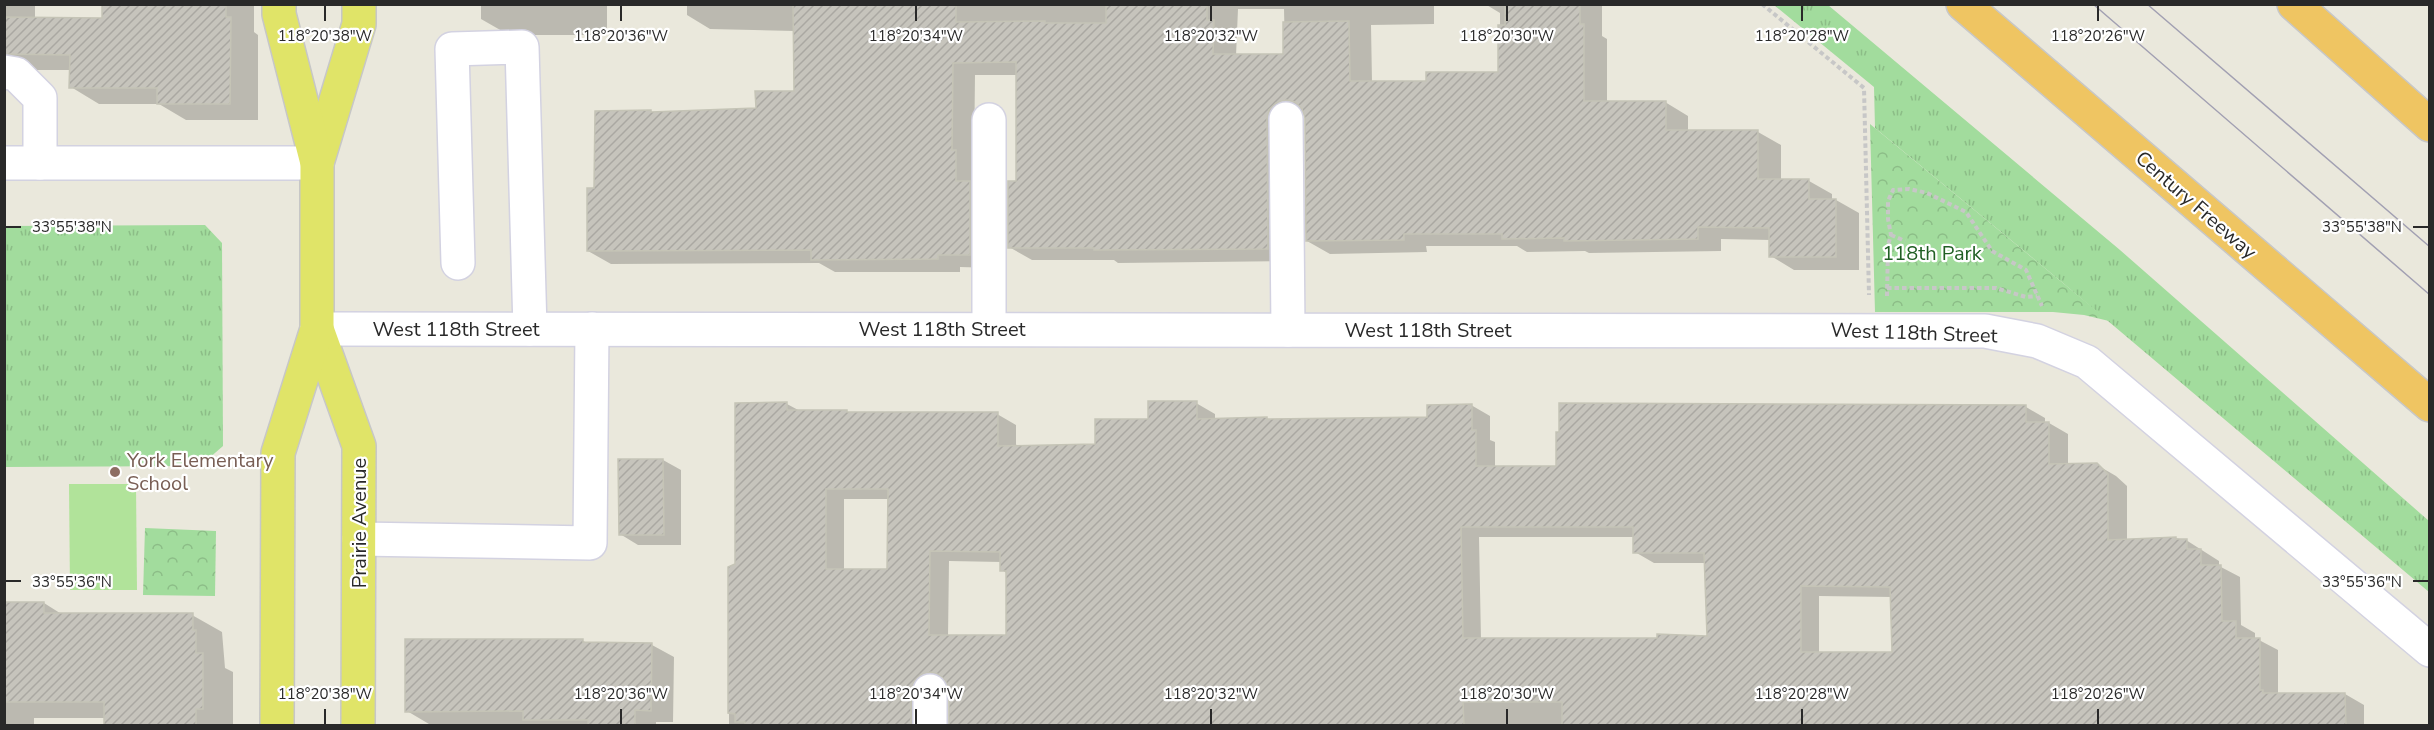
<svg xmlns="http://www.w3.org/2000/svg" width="2434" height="730" viewBox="0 0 2434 730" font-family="'Nunito Sans',sans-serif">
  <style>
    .grass { fill: url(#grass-tufts) }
    .forest { fill: url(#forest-crowns) }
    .pitch { fill: #b1e39a }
    .shadow { fill: #0003; fill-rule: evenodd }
    .building { fill: url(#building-hatch); stroke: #c5c4b6; stroke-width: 1.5; fill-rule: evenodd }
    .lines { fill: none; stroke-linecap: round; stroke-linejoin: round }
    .minor-casing { stroke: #d3d2e1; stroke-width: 36 }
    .major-casing { stroke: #c7c7c7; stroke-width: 36 }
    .highway-casing { stroke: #c7c7c7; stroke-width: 36 }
    .path { stroke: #c7c7c7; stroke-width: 4; stroke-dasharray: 4.5 3; stroke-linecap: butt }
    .minor { stroke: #fff; stroke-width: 33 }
    .major { stroke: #e0e468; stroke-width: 33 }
    .highway { stroke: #efc562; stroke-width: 33 }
    .tram { stroke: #a2a0b2; stroke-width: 1.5 }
    .ticks { fill: none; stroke: #292929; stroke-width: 2 }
    .education-dot { fill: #8d6e63; stroke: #fff; stroke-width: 2 }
    .labels { text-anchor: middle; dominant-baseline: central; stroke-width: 4.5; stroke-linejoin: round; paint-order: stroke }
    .street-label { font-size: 20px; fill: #292929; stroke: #fff }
    .park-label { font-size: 20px; fill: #205f24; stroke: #fff }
    .education-label { font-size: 20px; fill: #785e54; stroke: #fff; text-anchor: start }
    .ticks-label { font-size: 15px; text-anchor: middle; fill: #292929; stroke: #fff; stroke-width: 4.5; stroke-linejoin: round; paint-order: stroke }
  </style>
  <defs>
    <pattern id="grass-tufts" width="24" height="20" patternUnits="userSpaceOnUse" patternTransform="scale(1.5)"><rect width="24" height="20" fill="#a2dc9d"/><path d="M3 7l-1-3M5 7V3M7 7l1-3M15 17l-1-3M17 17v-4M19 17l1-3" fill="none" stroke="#8cbd87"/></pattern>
    <pattern id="forest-crowns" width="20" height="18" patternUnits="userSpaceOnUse" patternTransform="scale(1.5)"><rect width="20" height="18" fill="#a2dc9d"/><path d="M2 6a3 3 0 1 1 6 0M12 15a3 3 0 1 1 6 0" fill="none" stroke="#8cbd87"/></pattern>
    <pattern id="building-hatch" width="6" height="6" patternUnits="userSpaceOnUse" patternTransform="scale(1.5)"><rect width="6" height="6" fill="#c6c4bc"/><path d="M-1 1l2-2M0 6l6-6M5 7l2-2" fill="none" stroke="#aaa8a2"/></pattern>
  </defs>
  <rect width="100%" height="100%" fill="#eae8dc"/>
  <!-- grass -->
  <g class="grass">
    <polygon points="1774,5 1828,5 2120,250 2429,521 2429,592 2063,283 1875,128 1874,87"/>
    <polygon points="205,225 222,243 223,446 200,466 5,467 5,226"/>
  </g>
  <!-- forest -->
  <g class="forest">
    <polygon points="1870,124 2109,321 2084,315 2053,312 1875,312"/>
    <polygon points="145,528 216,531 215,596 143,595"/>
  </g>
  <!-- pitch -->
  <polygon class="pitch" points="69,484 136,484 137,590 70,590"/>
  <!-- shadow -->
  <g class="shadow">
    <polygon points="4,4 35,4 35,19 103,19 103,4 254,4 254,32 258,35 258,120 186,120 159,104 99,104 71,87 71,70 18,70 4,62"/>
    <polygon points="481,4 607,4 607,35 509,35 481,19"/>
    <path d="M687 4H1434V24L1371 25 1372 82H1428L1500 74V13L1485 4H1602V36L1607 39V102H1665L1688 116V132H1758L1781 145V181H1809L1832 194V200H1836L1859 213V270H1794L1771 256V240L1721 239V251L1589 253 1585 251 1527 252 1517 246H1426L1427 252 1330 254 1307 241 1305 114 1300 115 1291 261 1118 263 1114 260H1032L1009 247 1018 183V75H975L974 162 993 268 960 267V272H835L819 263 611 264 588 251 596 190 650 111 653 113 757 109 795 93V31L710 29 687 15ZM1238 9H1284L1285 56H1236Z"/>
    <path d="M1196 403 1215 414V420L1270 421 1429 419 1471 405 1490 416V440L1495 442V467H1558L2026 407 2045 418V423H2049L2068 434V465H2097L2116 476 2127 486V540L2175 538 2186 540 2219 561V566L2240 577 2241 625 2255 633V640H2259L2278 650V694H2345L2364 705V726H950V690L948 683 940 685 930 726H729V568L736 565 787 404 800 411H846L851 414H997L1016 425V447L1097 446 1149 420ZM844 499H890L889 571H844ZM1479 537H1635V552L1654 563H1706L1708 638 1481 640ZM949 561 1002 562V570L1008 574V637H948ZM1819 596 1892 597 1894 654H1819Z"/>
    <polygon points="663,460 681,470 681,545 638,545 620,534"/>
    <polygon points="4,603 44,603 63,615 192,615 222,632 225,668 233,672 233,726 106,726 106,718 34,718 34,726 4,726"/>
    <polygon points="582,640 588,644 652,645 674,657 673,722 656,722 656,726 429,724 407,711"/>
  </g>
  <!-- building -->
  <g class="building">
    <polygon points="102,4 226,4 226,17 231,17 230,104 157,104 157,88 69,88 70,55 4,54 4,17 102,18"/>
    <polygon points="793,4 956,4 956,22 1045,21 1045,23 1106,23 1106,4 1207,4 1207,20 1214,20 1213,54 1283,54 1283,22 1349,21 1350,81 1426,81 1426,72 1498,72 1498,25 1505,25 1505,4 1580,4 1580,24 1584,24 1584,101 1666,101 1666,130 1758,130 1758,179 1809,179 1809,199 1836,199 1836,257 1769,257 1769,228 1698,227 1698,239 1564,241 1564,238 1502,239 1502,234 1404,234 1404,240 1306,241 1305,118 1302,109 1295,102 1286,100 1276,103 1269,110 1267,119 1268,249 1094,250 1094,248 1008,248 1008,181 1016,181 1016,62 953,63 952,150 956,150 956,181 970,181 970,255 938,255 938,259 811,260 811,250 587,251 587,188 594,188 595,111 651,110 651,112 756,108 755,91 794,91"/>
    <path d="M1148 401H1197V419L1267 417V419L1427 417V405L1472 404V430H1476V466H1556V432H1559V403L2026 405V422H2049V464L2097 463 2108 474V540L2176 537V539H2187V549H2201V565H2221L2222 621H2236V638H2260V690H2263V693H2345L2346 726H1562V702H1463L1464 726H949V691L946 682 940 675 931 672 921 675 914 682 911 691V726H745V722H735V714L728 713V567L735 564V403L787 402V410H847V412H998V446L1095 444V419H1148ZM826 489H888L887 569H826ZM1461 527H1633V553H1704L1707 636 1657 634V638H1463ZM930 551 1000 552V571H1006V635H929ZM1801 586 1890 587 1892 652H1801Z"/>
    <polygon points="618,459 663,459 664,535 619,535"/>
    <polygon points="4,602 44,602 44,613 193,613 193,630 196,630 196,653 203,653 203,709 196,709 196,726 104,726 104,702 4,702"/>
    <polygon points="405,639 583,639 583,642 652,643 651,711 635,710 635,726 588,726 588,720 523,720 523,711 405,712"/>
  </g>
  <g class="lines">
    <defs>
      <g id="minor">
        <polyline points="4,72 16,74 40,98 40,163"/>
        <polyline points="1286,119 1288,330"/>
        <polyline points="989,120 989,329"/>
        <polyline points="4,163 317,163"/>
        <polyline points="458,263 452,49 522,47 530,329"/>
        <polyline points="317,329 1985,331 2037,341 2087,362 2430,650"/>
        <polyline points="359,539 590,543 592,329"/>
        <polyline points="930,726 930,691"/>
      </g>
      <g id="major">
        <polyline points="317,163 359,24 359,4"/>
        <polyline points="317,329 359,446 358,726"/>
        <polyline points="277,726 278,453 317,329 317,163 279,14 279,4"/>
      </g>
      <g id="highway">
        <polyline points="1963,4 2430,405"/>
        <polyline points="2294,4 2430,125"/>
      </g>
    </defs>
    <!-- minor casing -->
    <use href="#minor" class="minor-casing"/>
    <!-- major casing -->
    <use href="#major" class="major-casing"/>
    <!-- highway casing -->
    <use href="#highway" class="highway-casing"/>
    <!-- path -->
    <g class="path">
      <polyline points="1762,4 1864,88 1869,295"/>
      <polyline points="1891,235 1905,241"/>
      <polyline points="1887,288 1996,288 2026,297 2037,296"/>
      <polyline points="1887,296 1888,245 1891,235 1888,219 1888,201 1893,190 1909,189 1927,193 1966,212 1992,251 2026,270 2042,306"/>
    </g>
    <!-- minor -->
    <use href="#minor" class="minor"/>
    <!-- major -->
    <use href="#major" class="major"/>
    <!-- highway -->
    <use href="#highway" class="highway"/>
    <!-- tram -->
    <g class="tram">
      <polyline points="2093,4 2430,295"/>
      <polyline points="2147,4 2430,247"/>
    </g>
  </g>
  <!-- ticks -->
  <path class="ticks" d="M325 6V21M621 6V21M916 6V21M1211 6V21M1507 6V21M1802 6V21M2098 6V21M6 227H21M2413 227H2428M6 581H21M2413 581H2428M325 709V724M621 709V724M916 709V724M1211 709V724M1507 709V724M1802 709V724M2098 709V724"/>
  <!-- markers -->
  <circle class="education-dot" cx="115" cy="472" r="6"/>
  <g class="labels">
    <!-- street labels -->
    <g class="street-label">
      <text transform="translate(2196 205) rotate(41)">Century Freeway</text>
      <text x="456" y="329">West 118th Street</text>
      <text x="942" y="329">West 118th Street</text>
      <text x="1428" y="330">West 118th Street</text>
      <text transform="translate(1914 333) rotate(2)">West 118th Street</text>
      <text transform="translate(359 523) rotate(-90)">Prairie Avenue</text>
    </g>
    <!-- park labels -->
    <g class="park-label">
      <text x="1932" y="253">118th Park</text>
    </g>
    <!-- education labels -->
    <g class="education-label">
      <text x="127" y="460">York Elementary<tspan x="127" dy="23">School</tspan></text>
    </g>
  </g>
  <g class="ticks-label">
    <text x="325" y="41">118°20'38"W</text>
    <text x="621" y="41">118°20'36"W</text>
    <text x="916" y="41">118°20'34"W</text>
    <text x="1211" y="41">118°20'32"W</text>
    <text x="1507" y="41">118°20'30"W</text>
    <text x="1802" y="41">118°20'28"W</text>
    <text x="2098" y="41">118°20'26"W</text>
    <text x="72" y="232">33°55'38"N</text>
    <text x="2362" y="232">33°55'38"N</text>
    <text x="72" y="587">33°55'36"N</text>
    <text x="2362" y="587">33°55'36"N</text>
    <text x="325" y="699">118°20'38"W</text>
    <text x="621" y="699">118°20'36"W</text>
    <text x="916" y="699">118°20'34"W</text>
    <text x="1211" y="699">118°20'32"W</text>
    <text x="1507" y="699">118°20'30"W</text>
    <text x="1802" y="699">118°20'28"W</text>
    <text x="2098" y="699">118°20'26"W</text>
  </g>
  <!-- border -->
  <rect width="2434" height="730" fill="none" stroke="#292929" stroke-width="12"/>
</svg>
